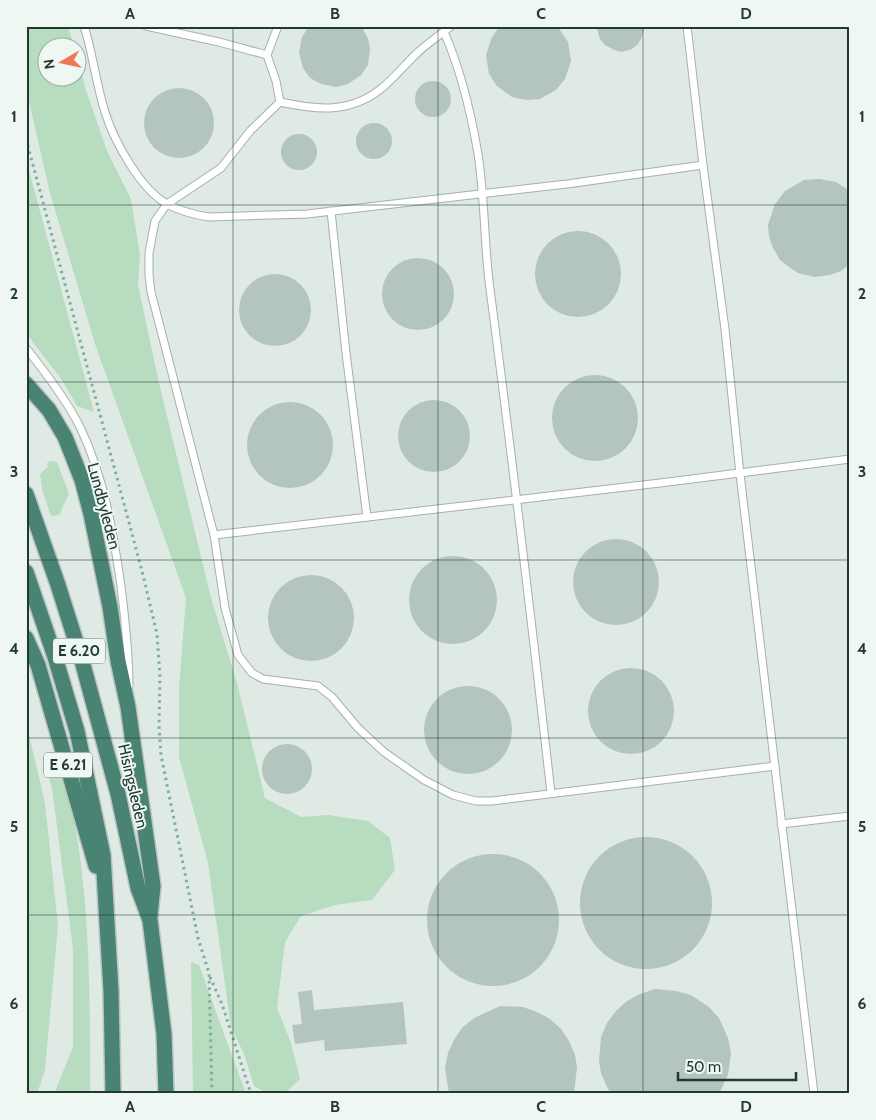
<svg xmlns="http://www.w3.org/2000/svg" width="876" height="1120" viewBox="0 0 876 1120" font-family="Cabin,sans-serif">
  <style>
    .green { fill: #b7dcbf }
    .building { fill: #b4c5bd }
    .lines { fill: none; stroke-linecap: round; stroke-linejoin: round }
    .service-casing { stroke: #a2b2ac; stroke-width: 9 }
    .trunk-casing { stroke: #bcc4c2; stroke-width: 18 }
    .path { stroke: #7fae9d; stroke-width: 3; stroke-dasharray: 2.5 4; stroke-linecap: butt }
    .service { stroke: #fff; stroke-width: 7 }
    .trunk { stroke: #488373; stroke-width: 15 }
    .grid { fill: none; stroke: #203a32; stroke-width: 1; stroke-opacity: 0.55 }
    .labels { text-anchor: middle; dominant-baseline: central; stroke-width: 4; stroke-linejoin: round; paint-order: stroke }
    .shield { fill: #eff7f3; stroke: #5e736c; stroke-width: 1 }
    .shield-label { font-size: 15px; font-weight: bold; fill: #203a32 }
    .street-label { font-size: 16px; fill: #203a32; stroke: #eff7f3 }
    .neatline { fill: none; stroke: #203a32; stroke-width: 2 }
    .grid-label { font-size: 16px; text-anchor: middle; font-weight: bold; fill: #203a32 }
  </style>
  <rect width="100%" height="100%" fill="#dfeae5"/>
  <!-- green -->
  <g class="green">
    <polygon points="26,26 68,26 74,47 48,48 48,78 78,78 78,60 86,90 107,151 131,199 140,255 138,285 159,383 211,598 237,683 265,798 301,817 328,815 368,821 390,838 395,870 372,900 335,905 301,916 285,942 277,1008 291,1043 300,1079 284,1094 268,1094 254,1086 244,1054 231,1027 208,863 179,757 179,688 186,598 95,344 50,193 26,88"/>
    <polygon points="26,159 94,412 77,406 62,380 26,333"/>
    <polygon points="51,461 57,462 69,494 62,508 60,515 51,516 42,489 40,474 48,467 47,463"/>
    <polygon points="26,717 29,735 45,803 58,926 45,1070 37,1094 26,1094"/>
    <path d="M49 766H62C91 873 90 985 90 1094H54L73 1047V949L52 788 46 768Z"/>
    <polygon points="191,962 199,965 246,1094 193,1094"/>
  </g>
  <!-- building -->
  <g class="building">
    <polygon points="309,26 361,26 368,38 370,49 368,65 361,75 348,84 336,87 321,84 310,78 303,68 299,53 302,37"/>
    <polygon points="500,26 557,26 560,30 568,42 571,61 565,79 556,90 540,99 526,100 512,97 497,86 489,74 486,55 492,37"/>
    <polygon points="596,26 645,26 642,37 638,44 632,49 622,52 614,50 605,45 600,39"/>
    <circle cx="433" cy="99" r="18"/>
    <circle cx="179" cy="123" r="35"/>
    <circle cx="374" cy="141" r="18"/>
    <circle cx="299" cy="152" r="18"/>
    <polygon points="820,179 836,182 850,191 850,264 841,271 830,275 814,277 798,273 789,267 780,260 772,246 769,236 768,225 775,204 785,191 804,180"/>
    <circle cx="578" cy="274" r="43"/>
    <circle cx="418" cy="294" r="36"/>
    <circle cx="275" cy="310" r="36"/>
    <circle cx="595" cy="418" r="43"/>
    <circle cx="434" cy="436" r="36"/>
    <circle cx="290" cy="445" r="43"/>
    <circle cx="616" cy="582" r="43"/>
    <circle cx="453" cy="600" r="44"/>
    <circle cx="311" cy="618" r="43"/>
    <circle cx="631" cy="711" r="43"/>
    <circle cx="468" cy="730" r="44"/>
    <circle cx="287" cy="769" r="25"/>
    <circle cx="646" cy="903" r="66"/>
    <circle cx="493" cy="920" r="66"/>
    <polygon points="655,989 676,991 691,995 709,1007 719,1018 728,1038 731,1053 728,1075 719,1094 611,1094 607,1087 601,1073 599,1061 601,1037 607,1023 616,1011 627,1001 640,994"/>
    <polygon points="312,990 314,1010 403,1002 407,1044 325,1051 324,1040 295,1044 292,1025 302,1024 298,992"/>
    <polygon points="500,1006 523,1007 537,1012 550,1019 561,1029 569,1041 575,1055 577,1067 574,1094 449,1094 445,1068 448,1053 454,1040 462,1028 474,1018"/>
  </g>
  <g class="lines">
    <defs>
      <g id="service">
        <path d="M84 26C93 54 96 84 105 112 114 141 141 191 169 205 181 211 195 215 209 217L307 214 567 184 703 165"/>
        <polyline points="146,26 219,42 267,55"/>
        <polyline points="278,26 267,55 276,81 280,102 250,131 221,168 167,204 155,221 149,253 149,275 151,292 214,535 660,483 850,459"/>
        <polyline points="687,26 703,165 725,329 740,474 814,1094"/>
        <path d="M444 32C461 70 471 113 478 154 485 199 484 245 490 289 512 457 532 625 551 793"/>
        <path d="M280 102C317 110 350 114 382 88 394 78 404 66 415 55 426 44 439 36 451 26"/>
        <polyline points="331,211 346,353 367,517"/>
        <path d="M26 348C46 373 66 399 80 427 104 477 113 531 121 586 125 619 129 651 129 685"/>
        <polyline points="214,535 225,608 238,655 252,673 263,679 318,686 332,697 358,728 384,752 424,780 453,795 476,801 492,801 775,766"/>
        <polyline points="781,824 850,816"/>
      </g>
      <g id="trunk">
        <polyline points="26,384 49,410 65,437 82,480 91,514 110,607 118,661 128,707 153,886 150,916"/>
        <polyline points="26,494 58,585 82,661 118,794 138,888 150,920 164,1034 166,1094"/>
        <polyline points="26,572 55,657 77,731 103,855 111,991 113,1094"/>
        <polyline points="26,638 38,665 96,866"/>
      </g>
    </defs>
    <!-- service casing -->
    <use href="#service" class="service-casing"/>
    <!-- trunk casing -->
    <use href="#trunk" class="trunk-casing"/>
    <!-- path -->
    <g class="path">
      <polyline points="26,139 142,571 157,634 160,677 159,726 161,755 198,938 209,973 212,1094"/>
      <polyline points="210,977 222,1004 251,1094"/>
    </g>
    <!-- service -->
    <use href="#service" class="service"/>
    <!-- trunk -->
    <use href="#trunk" class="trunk"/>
  </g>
  <!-- grid -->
  <path class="grid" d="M233 26V1094M438 26V1094M643 26V1094M26 205H850M26 382H850M26 560H850M26 738H850M26 915H850"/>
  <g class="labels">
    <!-- shield labels -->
    <g class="shield">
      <rect x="53" y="638.5" width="52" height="25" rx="4"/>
      <rect x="44" y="752.5" width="48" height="25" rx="4"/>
    </g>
    <g class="shield-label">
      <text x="79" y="651">E 6.20</text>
      <text x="68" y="765">E 6.21</text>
    </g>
    <!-- street labels -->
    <g class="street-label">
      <text transform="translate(104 506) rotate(75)">Lundbyleden</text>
      <text transform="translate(133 786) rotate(77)">Hisingsleden</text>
    </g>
  </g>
  <!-- border -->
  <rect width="876" height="1120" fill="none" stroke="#eff7f3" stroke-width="55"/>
  <!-- north arrow -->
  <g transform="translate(62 62) rotate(261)"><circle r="24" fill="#eff7f3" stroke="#9caba6"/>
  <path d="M0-4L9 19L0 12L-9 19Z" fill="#f27555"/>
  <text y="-8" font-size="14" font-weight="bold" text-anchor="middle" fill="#203a32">N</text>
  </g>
  <!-- scale -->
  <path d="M678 1072v8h118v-8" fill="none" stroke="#203a32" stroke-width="2.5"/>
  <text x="686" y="1072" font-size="15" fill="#203a32" stroke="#eff7f3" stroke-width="4" paint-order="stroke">50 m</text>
  <rect x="28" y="28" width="820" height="1064" class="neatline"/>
  <g class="grid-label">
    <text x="130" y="19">A</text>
    <text x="335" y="19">B</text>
    <text x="541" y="19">C</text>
    <text x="746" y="19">D</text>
    <text x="14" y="122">1</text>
    <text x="862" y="122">1</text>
    <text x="14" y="299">2</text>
    <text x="862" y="299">2</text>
    <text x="14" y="477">3</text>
    <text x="862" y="477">3</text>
    <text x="14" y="654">4</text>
    <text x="862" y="654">4</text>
    <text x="14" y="832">5</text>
    <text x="862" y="832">5</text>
    <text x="14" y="1009">6</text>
    <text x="862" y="1009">6</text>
    <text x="130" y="1112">A</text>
    <text x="335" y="1112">B</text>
    <text x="541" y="1112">C</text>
    <text x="746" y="1112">D</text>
  </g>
</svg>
